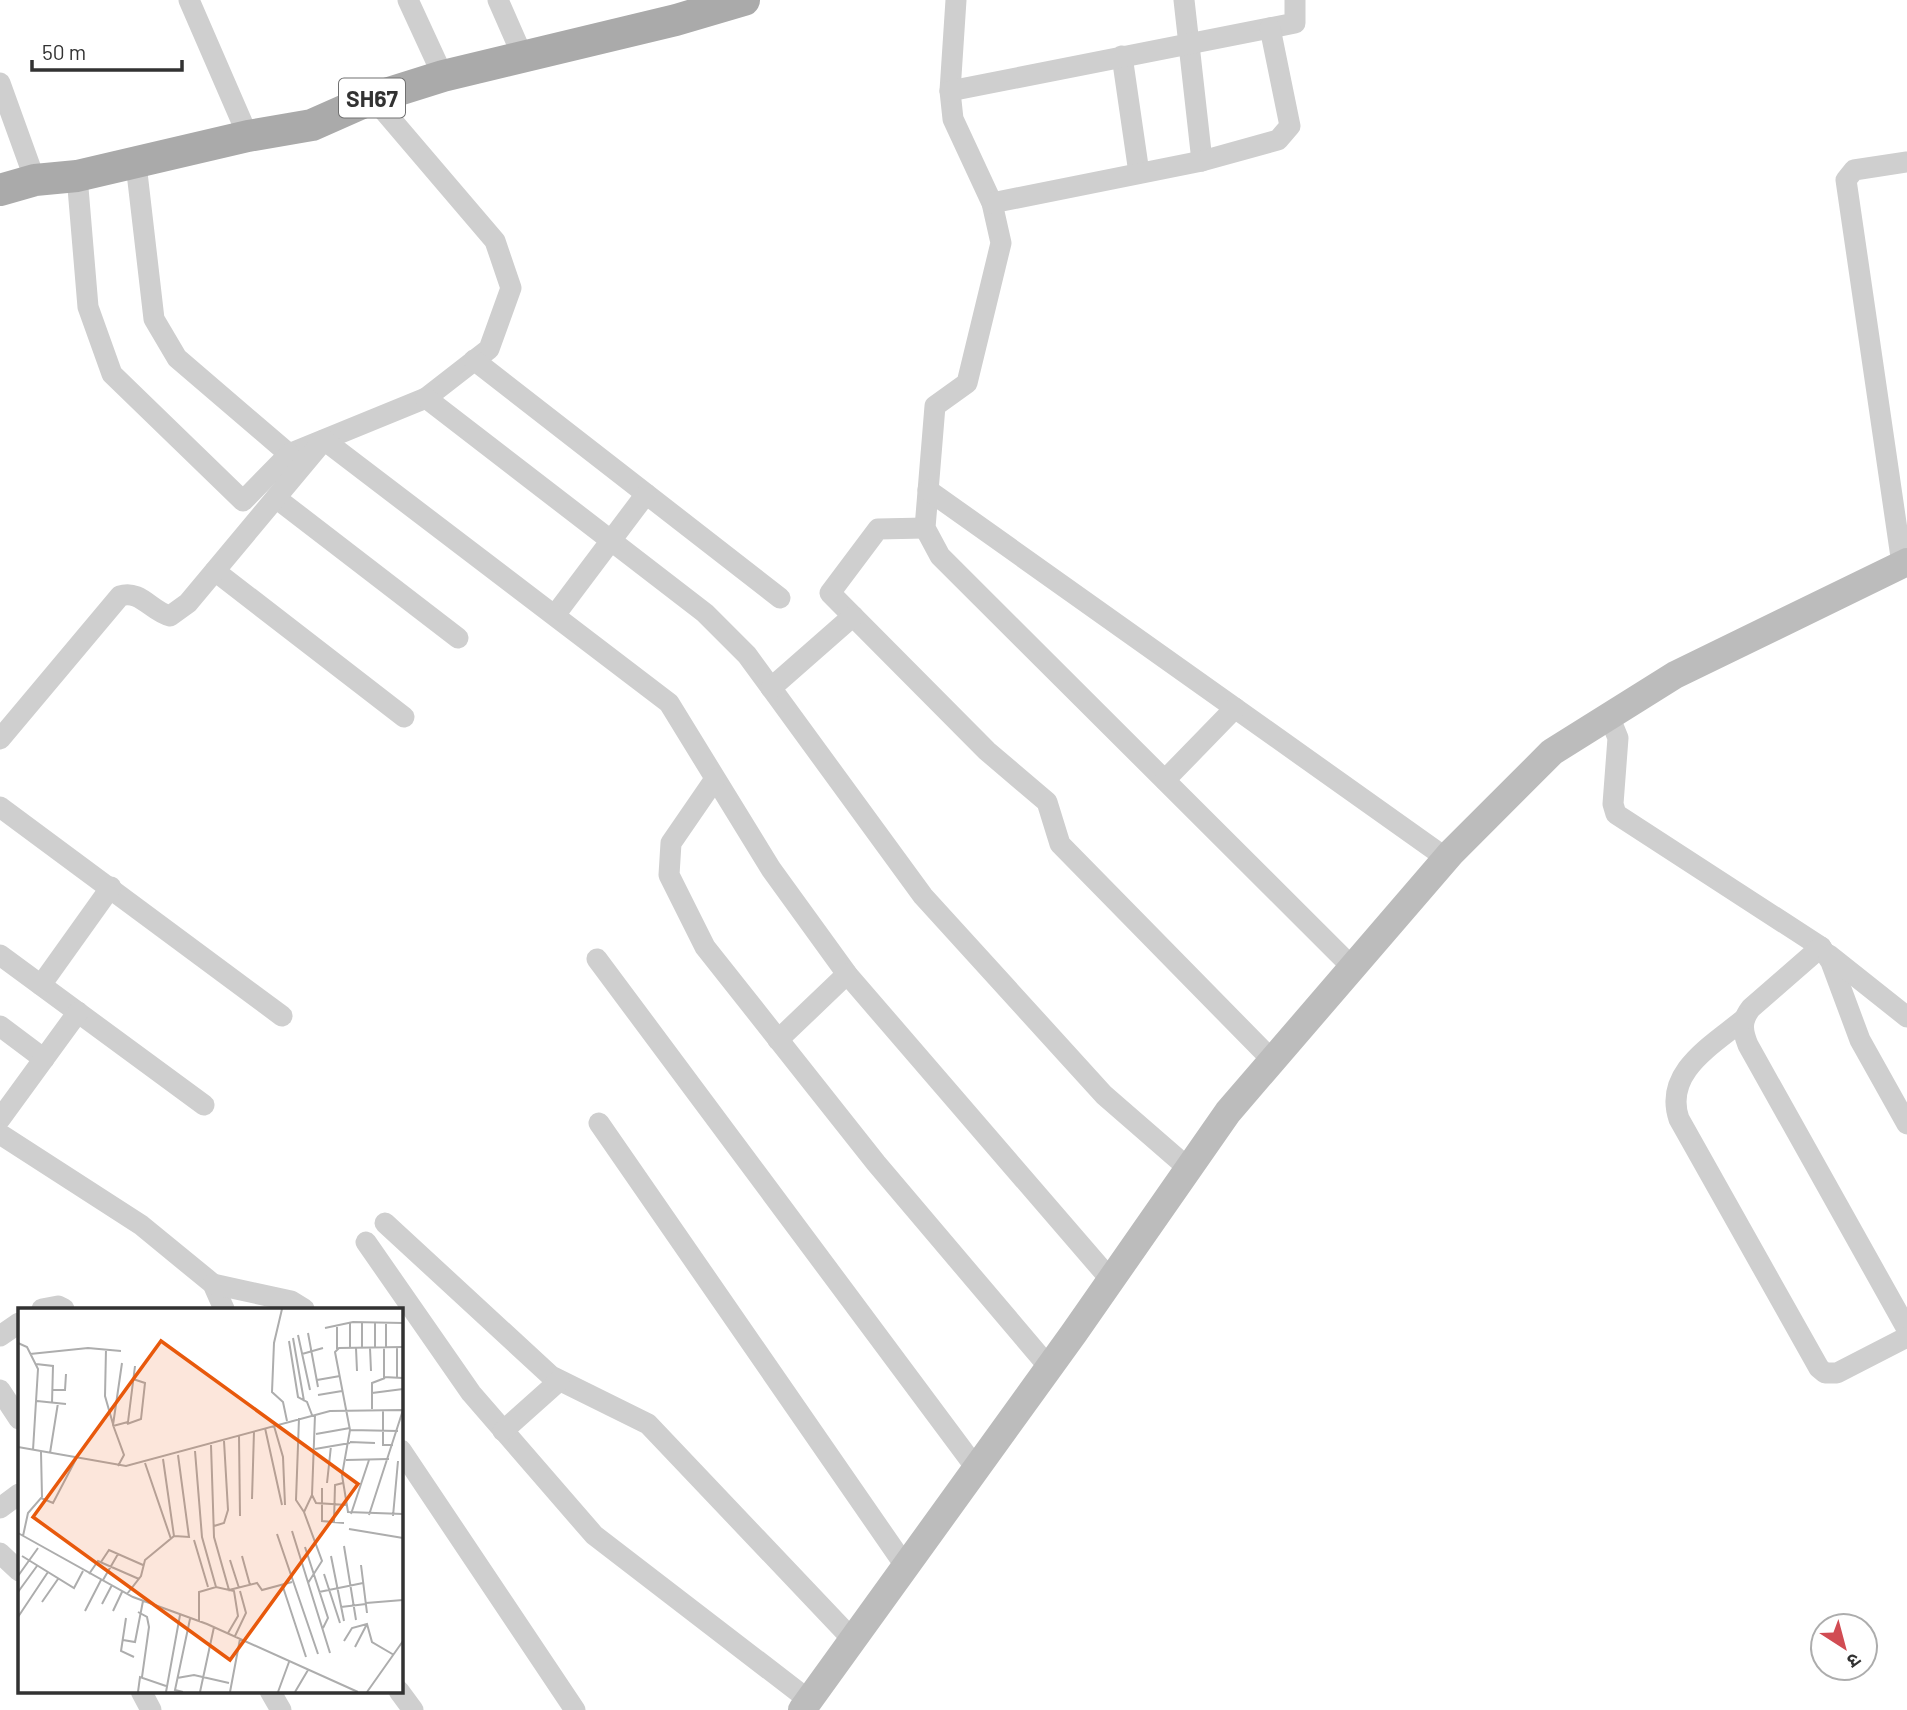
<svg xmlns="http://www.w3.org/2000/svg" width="1907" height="1710" viewBox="0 0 1907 1710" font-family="Barlow,'Noto Sans Devanagari',sans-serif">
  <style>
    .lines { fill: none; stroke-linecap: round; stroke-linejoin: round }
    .street { stroke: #cfcfcf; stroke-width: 21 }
    .secondary { stroke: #bcbcbc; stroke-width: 28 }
    .primary { stroke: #aaa; stroke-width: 32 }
    .labels { text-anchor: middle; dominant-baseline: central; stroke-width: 7; stroke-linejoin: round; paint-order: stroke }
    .shield { fill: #fff; stroke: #707070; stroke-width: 2 }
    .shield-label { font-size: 23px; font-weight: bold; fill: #323232 }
    .inset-road { fill: none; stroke: #adadad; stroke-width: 2 }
    .view { fill: #e8590c; fill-opacity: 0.15; stroke: #e8590c; stroke-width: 3.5 }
    .inset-edge { fill: none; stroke: #323232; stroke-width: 3.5 }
  </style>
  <rect width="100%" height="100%" fill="#fff"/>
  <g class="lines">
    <!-- street -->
    <g class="street">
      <polyline points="189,0 248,136"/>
      <polyline points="408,0 443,76"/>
      <polyline points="498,0 523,57"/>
      <polyline points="956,0 950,91 953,119 992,203 1001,243 967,383 935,406 925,528 940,556 1352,967"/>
      <polyline points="1184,0 1202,161"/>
      <polyline points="1122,56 1139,173"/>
      <polyline points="0,83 35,180"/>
      <polyline points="950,91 1295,23 1295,0"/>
      <polyline points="136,164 154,319 177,358 289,454 426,398 489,349 511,288 495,241 373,98"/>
      <polyline points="77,176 88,307 112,374 243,501 289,454"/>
      <polyline points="992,203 1202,161 1278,140 1290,126 1270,28"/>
      <polyline points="474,360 780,598"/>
      <polyline points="426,398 705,613 747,655 923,896 1104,1095 1188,1168"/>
      <polyline points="928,490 1446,858"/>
      <polyline points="276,498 458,638"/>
      <polyline points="925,528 878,529 830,593 987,751 1047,802 1060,844 1272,1060"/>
      <polyline points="1902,564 1846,180 1854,170 1907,162"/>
      <polyline points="215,571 404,717"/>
      <polyline points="555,615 646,494"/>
      <polyline points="771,688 853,616"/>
      <polyline points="1609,716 1618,738 1613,804 1616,814 1821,947 1831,962 1860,1040 1907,1124"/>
      <path d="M0 739 120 596C140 589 152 612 170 616L188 603 324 440 669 703 771 869 847 974 1110 1279"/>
      <polyline points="715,779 671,843 669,875 705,947 876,1163 1048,1366"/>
      <polyline points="1165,780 1235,708"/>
      <polyline points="0,807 282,1016"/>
      <path d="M1821 947 1751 1008C1741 1021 1742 1030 1748 1045L1907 1329"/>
      <polyline points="0,955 204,1105"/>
      <polyline points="1829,955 1907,1017"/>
      <polyline points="597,959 976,1468"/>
      <polyline points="41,985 111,887"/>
      <path d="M1744 1019C1713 1045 1663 1072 1679 1119L1819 1368 1825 1373H1837L1907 1337"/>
      <polyline points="0,1026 44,1059"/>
      <polyline points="778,1040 847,974"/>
      <polyline points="0,1119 78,1012"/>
      <polyline points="599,1123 906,1567"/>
      <polyline points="0,1134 141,1225 213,1284 224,1309"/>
      <polyline points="385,1223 551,1376 648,1424 854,1641"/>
      <polyline points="366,1242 471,1393 594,1535 810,1701"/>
      <polyline points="213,1284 291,1301 304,1309"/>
      <polyline points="42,1309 58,1306 64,1309"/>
      <polyline points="0,1336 19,1323"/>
      <polyline points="0,1390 19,1419"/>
      <polyline points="503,1431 559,1381"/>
      <polyline points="401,1450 575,1710"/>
      <polyline points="0,1508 19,1494"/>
      <polyline points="0,1553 19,1571"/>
      <polyline points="141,1691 151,1710"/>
      <polyline points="270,1691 281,1710"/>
      <polyline points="399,1691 413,1710"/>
    </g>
    <!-- secondary -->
    <polyline class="secondary" points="802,1710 1074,1333 1228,1112 1451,853 1552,752 1675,675 1907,562"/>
    <!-- primary -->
    <polyline class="primary" points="0,190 35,180 77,176 248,136 312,125 373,98 443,76 676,20 744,0"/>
  </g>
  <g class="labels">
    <!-- shield labels -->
    <rect class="shield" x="339" y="78.5" width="66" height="39" rx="5"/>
    <g class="shield-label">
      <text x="372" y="98">SH67</text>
    </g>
  </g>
  <!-- overview -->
  <g transform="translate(18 1308)">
    <rect width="385" height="385" fill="#fff"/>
    <path class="inset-road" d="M264 1 256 35 254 84 265 94 269 113M332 14V40M344 14V40M357 15V40M368 15V40M319 17V41M307 20 335 14 385 15M290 25 300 79M280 27 292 82M275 30 286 93M271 33 280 89 289 94 294 107M0 35 9 39 20 61 15 142M379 39V70M385 39 321 40 317 44 332 122 324 167 330 204 385 206M338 40 339 63M352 40 353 63M366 40V69L385 70M88 41 87 88 95 116M12 46 70 40 103 43M284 46 305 40M18 56 35 58 34 95M299 72 322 68M35 82H47L48 66M354 85 385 81M300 87 324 83M19 93 48 96M354 101V75L367 70M365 103V137H375M281 110 278 192 286 204M109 116 123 111 127 75 115 71M95 118 110 114 117 58M256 118 265 149 267 197M247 120 264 197M332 122 380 123M298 126 332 120M221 128 222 208M332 134 357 135M193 137 196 229 211 282 239 275 244 282 274 274M0 139 108 158 312 103 385 102M297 141 332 135M177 143 184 229 198 279M32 145 40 95M328 152 371 151M127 155 153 231M100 158 106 147 95 117 104 55M309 175 313 138M304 180V213L326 215M294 187 298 195 329 197M23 190 35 195 58 151M234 191 236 123M333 206 351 152M351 207 385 102M375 208 380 153M316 214 317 177 325 175M196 218 206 215 210 202 206 133M331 221 385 230M274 223 312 345M0 225 115 289 189 316 340 384M259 226 300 346M5 228 10 205 24 189 23 144M156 228 171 229 160 147M176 232 190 279M326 238 338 312M287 239 310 310 305 320M4 248 56 280 65 263M224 248 232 277M313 248 326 313M212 252 221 280M83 254 91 242 125 257M343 257 349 305M71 266 80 253 121 271M306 266 322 315M0 268 20 240M85 272 100 246M290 275 304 253 286 204 294 187 297 107M264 276 288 349M0 284 19 258M301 284 345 275M109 286 123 268 127 252 156 228 145 151M24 294 40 271M348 295 385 292M84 296 94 277M323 299 348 296M67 303 83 272M95 303 104 284M120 304 129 309 131 319 124 369M0 309 30 264M108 310 103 343 116 349M181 313V284L198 279 216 283 220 308 210 325M217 328 228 305 222 283M105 332 117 334 125 293M326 333 334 320 349 316 354 334 376 347M337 339 349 316M159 370 176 367 211 375M120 384 122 369 148 378M148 384 162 307M165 384 157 382 172 311M182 384 196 319M212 384 222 331M260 384 271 354M277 384 290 362M349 384 385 333"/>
    <path class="view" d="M143 33 340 176 212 352 15 209Z"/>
    <rect width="385" height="385" class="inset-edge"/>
  </g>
  <!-- north arrow -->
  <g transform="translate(1844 1647) rotate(144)"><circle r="33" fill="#ffffff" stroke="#adadad" stroke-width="2"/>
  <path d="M0-5L12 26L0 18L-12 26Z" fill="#d14c53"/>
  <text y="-10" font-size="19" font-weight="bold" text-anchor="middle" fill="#323232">उ</text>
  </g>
  <!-- scale -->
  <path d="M32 60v10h150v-10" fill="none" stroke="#323232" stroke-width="3.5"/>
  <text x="42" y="60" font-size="21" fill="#323232" stroke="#ffffff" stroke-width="5" paint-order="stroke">50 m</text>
</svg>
